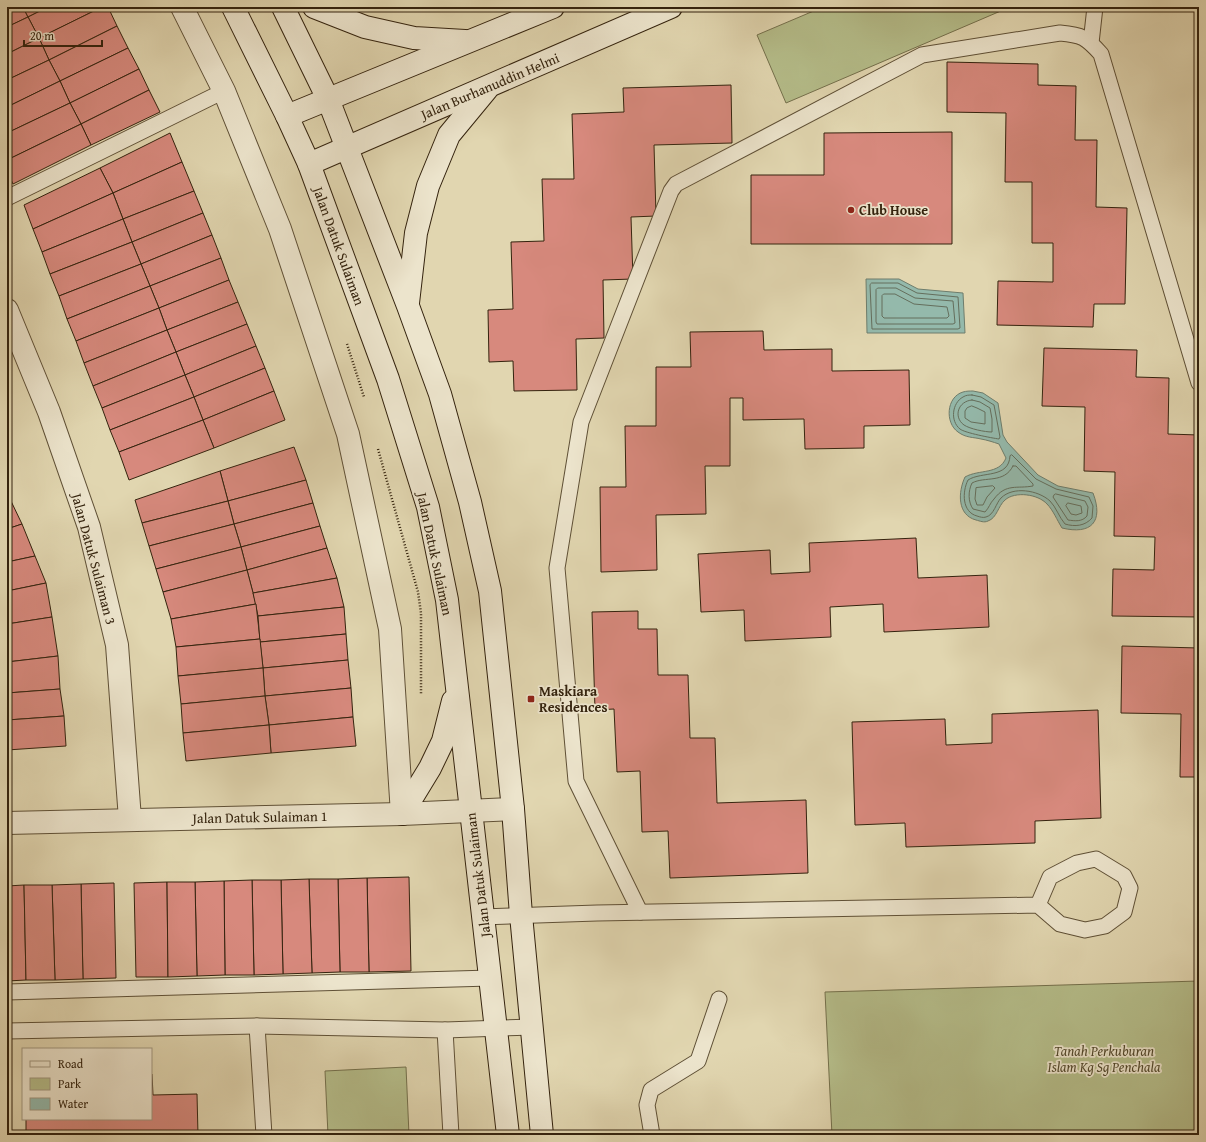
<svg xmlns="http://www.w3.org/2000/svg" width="1206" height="1142" viewBox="0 0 1206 1142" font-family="'Gentium Book Plus',serif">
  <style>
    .green { fill: #b5bd8a; stroke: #74704c }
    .water { fill: #94b9ab; stroke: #6e7d6c }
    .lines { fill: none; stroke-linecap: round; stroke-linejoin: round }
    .shore { stroke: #646e5c; stroke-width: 1 }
    .building { fill: #d7897d; stroke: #34230e }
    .service-casing { stroke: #5f5036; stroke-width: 17 }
    .minor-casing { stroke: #5f5036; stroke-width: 24 }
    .secondary-casing { stroke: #34230e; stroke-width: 24 }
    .path { stroke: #34230e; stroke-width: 2.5; stroke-dasharray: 1 2; stroke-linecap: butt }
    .service { stroke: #ece4cc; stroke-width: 15 }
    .minor { stroke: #ece4cc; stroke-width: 22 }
    .secondary { stroke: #ece4cc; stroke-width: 22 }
    .poi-dot { fill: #8f2418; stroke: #ece4cc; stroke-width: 1.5 }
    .labels { text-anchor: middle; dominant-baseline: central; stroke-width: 3.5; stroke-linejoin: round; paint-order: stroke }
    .street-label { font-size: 14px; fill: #34230e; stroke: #ece4cc }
    .poi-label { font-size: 14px; font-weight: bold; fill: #34230e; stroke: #ece4cc; text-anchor: start }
    .park-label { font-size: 14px; font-style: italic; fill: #544a2d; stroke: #ece4cc }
  </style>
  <rect width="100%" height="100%" fill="#e1d6b0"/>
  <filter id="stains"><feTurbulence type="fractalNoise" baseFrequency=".005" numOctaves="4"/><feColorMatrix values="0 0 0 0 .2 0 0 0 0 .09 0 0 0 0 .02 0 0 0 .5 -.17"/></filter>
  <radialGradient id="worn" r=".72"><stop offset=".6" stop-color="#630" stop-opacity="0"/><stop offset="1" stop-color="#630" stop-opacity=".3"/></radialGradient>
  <!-- green -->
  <g class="green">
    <polygon points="823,7 1010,7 786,103 757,35"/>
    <polygon points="1199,981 1199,1135 832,1135 825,992"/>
    <polygon points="406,1067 409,1135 328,1135 325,1071"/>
  </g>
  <!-- water -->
  <g class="water">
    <polygon points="866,279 899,279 918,289 963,293 965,333 867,333"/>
    <path d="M973 391 983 393 998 403 1003 435 1007 442 1038 475 1058 486 1093 493C1104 522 1091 535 1062 528 1057 520 1053 510 1047 504 1038 494 1015 491 1005 500 998 506 997 518 988 521 984 523 980 521 976 520 957 515 958 492 965 477 979 469 999 475 1006 458L999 444C993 442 987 440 981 439 973 437 966 438 958 432 945 423 946 397 963 392 966 391 970 391 973 391Z"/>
  </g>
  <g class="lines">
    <!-- shore -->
    <g class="shore">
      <polygon points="872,283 898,283 917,293 958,297 960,328 958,329 872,329 870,285"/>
      <polygon points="878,288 896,288 915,298 953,301 955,323 953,324 877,324 876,322 876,290"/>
      <polygon points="884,294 895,294 914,304 947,307 949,316 947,318 884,318 882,316 882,296"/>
      <path d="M972 395 981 397 994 405 1000 437 999 439C992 438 965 433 960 429 950 421 952 403 963 397 966 395 969 395 972 395Z"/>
      <path d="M972 400 980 402 990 408 992 419V432C985 432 970 429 964 425 953 417 958 401 972 400Z"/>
      <polygon points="972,406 977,408 985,412 985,424 971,422 965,418 965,411 967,408"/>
      <path d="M1012 455 1036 479 1056 489 1089 497 1093 506 1092 518C1085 526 1075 527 1065 524 1059 517 1056 507 1050 501 1038 490 1013 486 1001 498 996 503 994 515 986 517 983 518 980 517 977 516 962 512 962 492 968 480 982 471 1009 479 1010 456Z"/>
      <path d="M1013 466H1016L1033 484V486C1017 489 1006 483 994 499 990 503 989 508 985 512L973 509C968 502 968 491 972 483 985 476 1004 484 1013 466Z"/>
      <polygon points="993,486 995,488 987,497 983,505 977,505 975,499 976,488"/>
      <path d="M1056 494 1085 501 1088 507 1087 516C1082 522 1075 521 1068 520L1053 497 1054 495Z"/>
      <polygon points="1068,503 1081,506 1082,513 1076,515 1071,514 1066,506"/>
    </g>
  </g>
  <!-- building -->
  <g class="building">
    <polygon points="7,7 23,7 28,17 7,27"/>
    <polygon points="23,7 48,7 28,17"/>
    <polygon points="48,7 102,7 39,38 28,17"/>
    <polygon points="102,7 108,7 117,26 49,60 39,38"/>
    <polygon points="28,17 39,38 7,54 7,27"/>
    <polygon points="117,26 128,48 60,81 49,60"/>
    <polygon points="39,38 49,60 7,80 7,54"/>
    <polygon points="128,48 139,69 70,103 60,81"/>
    <polygon points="49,60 60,81 7,107 7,80"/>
    <polygon points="947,62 1038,64 1038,85 1076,86 1075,140 1097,140 1096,207 1127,208 1125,304 1094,304 1093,327 997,325 998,281 1053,282 1053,243 1032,243 1032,182 1005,182 1006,113 947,112"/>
    <polygon points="139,69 149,90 81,124 70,103"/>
    <polygon points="60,81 70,103 7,133 7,107"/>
    <polygon points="731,85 732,143 654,145 656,216 631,217 633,279 603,280 604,338 576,339 577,390 514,391 513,361 489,362 488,310 513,309 511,242 544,241 542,179 574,179 572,114 624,112 623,88"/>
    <polygon points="149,90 160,112 91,145 81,124"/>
    <polygon points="70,103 81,124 7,160 7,133"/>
    <polygon points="81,124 91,145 13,184 7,171 7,160"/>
    <polygon points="952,132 952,244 751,244 751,175 824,175 824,133"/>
    <polygon points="170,133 182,162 113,193 100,168"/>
    <polygon points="182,162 194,191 123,219 113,193"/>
    <polygon points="100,168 113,193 33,229 24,205"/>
    <polygon points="194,191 203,213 132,242 123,219"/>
    <polygon points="113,193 123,219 42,252 33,229"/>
    <polygon points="203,213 212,235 141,264 132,242"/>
    <polygon points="123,219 132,242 50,274 42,252"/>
    <polygon points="212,235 221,258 150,286 141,264"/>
    <polygon points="132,242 141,264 59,296 50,274"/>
    <polygon points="221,258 229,280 159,308 150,286"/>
    <polygon points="141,264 150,286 67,319 59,296"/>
    <polygon points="229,280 238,302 167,330 159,308"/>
    <polygon points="150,286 159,308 76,341 67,319"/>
    <polygon points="238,302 247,324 176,352 167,330"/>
    <polygon points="159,308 167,330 84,363 76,341"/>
    <polygon points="247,324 256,346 185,375 176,352"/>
    <polygon points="167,330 176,352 93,386 84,363"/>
    <polygon points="763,331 764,350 832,349 832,371 909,370 910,425 864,426 864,448 805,449 804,419 743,420 743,398 730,398 730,466 705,466 706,514 656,515 657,570 601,572 600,487 626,487 625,426 656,426 656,367 691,367 690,332"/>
    <polygon points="256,346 265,368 194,397 185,375"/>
    <polygon points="1044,348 1137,350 1136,377 1169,378 1168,434 1199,435 1199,617 1112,616 1113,569 1154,570 1155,537 1114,536 1115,472 1084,471 1085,407 1042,406"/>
    <polygon points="176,352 185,375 102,408 93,386"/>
    <polygon points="265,368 274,391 203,420 194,397"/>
    <polygon points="185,375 194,397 110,430 102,408"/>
    <polygon points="274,391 285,420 214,448 203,420"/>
    <polygon points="194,397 203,420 119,452 110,430"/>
    <polygon points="203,420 214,448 129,480 119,452"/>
    <polygon points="294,447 306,480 228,501 220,471"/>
    <polygon points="220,471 228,501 142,523 135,500"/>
    <polygon points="306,480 313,503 234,524 228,501"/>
    <polygon points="10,499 22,524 7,529 7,500"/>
    <polygon points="228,501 234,524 149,546 142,523"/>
    <polygon points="313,503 320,526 241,547 234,524"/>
    <polygon points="22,524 35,556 7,562 7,529"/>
    <polygon points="234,524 241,547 156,569 149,546"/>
    <polygon points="320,526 327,548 247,570 241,547"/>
    <polygon points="916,538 918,578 987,575 989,627 884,632 883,604 830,607 831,637 745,641 744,610 701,612 698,554 770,550 771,574 810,572 809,543"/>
    <polygon points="241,547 247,570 163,592 156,569"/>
    <polygon points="327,548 337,578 253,593 247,570"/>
    <polygon points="35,556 46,583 7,591 7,562"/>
    <polygon points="247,570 256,604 171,619 163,592"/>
    <polygon points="337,578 344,607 258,616 253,593"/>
    <polygon points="46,583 52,617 7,624 7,591"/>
    <polygon points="256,604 260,639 176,647 171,619"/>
    <polygon points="344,607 346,634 260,642 258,616"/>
    <polygon points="638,611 638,629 657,629 658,675 688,675 690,738 715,738 717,803 806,800 808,873 670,878 668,831 642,832 640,771 617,772 614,709 595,710 592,612"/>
    <polygon points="52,617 58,656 7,662 7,624"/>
    <polygon points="346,634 348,660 263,668 260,642"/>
    <polygon points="260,639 263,668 178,676 176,647"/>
    <polygon points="1122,646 1199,648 1199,777 1180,777 1181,714 1121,713"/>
    <polygon points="58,656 60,689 7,693 7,662"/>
    <polygon points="348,660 351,688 265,696 263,668"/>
    <polygon points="263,668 265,696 181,704 178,676"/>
    <polygon points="351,688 353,717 269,725 265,696"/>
    <polygon points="60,689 64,716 7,720 7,693"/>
    <polygon points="265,696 269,725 183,733 181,704"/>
    <polygon points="1098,710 1101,818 1035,821 1035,843 906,847 905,823 855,825 852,722 945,719 946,745 992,743 992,714"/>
    <polygon points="64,716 66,746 7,750 7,720"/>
    <polygon points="353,717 356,746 271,753 269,725"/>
    <polygon points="269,725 271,753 186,761 183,733"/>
    <polygon points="409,877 411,971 369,972 367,878"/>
    <polygon points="367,878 369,972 340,972 338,879"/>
    <polygon points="309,879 338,879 340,972 312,973"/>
    <polygon points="309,879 312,973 283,974 281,880"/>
    <polygon points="252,880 281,880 283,974 254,975"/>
    <polygon points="252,880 254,975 225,975 224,881"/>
    <polygon points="224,881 225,975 197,976 195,882"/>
    <polygon points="167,882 168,977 136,977 134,883"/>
    <polygon points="167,882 195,882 197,976 168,977"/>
    <polygon points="114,883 116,978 83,979 81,884"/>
    <polygon points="81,884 83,979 55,980 52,885"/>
    <polygon points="24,885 26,980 7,981 7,886"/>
    <polygon points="24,885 52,885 55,980 26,980"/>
    <polygon points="151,1074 152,1074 153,1095 197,1094 198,1135 26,1135 26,1119 151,1119"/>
  </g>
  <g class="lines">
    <defs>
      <g id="service">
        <polyline points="1091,43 1095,7"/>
        <polyline points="7,198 224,91"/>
        <path d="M640 912 576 781 557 568 581 422 671 191 676 184 922 55 1060 33C1082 35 1086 37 1101 54L1199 383"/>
        <polyline points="482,917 597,913 1038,905 1060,924 1085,930 1105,926 1124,912 1130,888 1124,876 1096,859 1077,863 1050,877 1038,905"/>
        <polyline points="7,992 490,978"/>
        <polyline points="257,1026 264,1135"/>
        <polyline points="445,1030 451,1135"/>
        <polyline points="7,1031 257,1026 445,1030 533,1027"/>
        <polyline points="652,1135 647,1105 651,1090 698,1061 719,999"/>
      </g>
      <g id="minor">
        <polyline points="182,7 224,91 280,229 348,434 390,629 402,814"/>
        <polyline points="7,310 49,412 89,527 117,645 130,819"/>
        <polyline points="7,823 402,814 513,809"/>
      </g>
      <g id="secondary">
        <polyline points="233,7 287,116 309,164 388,379 428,507 447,600 508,1135"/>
        <polyline points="283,7 328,99 408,306 440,394 470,502 490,591 513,809 521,915 542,1135"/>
        <polyline points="314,7 365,27 414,38 465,41"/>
        <polyline points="287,116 553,7"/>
        <polyline points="309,164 671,7"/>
        <polyline points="408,303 416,233 428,186 449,135 487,89"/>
        <polyline points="402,814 430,768 443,741 453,701"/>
      </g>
    </defs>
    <!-- service casing -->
    <use href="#service" class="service-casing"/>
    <!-- minor casing -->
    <use href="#minor" class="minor-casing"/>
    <!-- secondary casing -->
    <use href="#secondary" class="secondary-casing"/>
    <!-- path -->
    <g class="path">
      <polyline points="347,344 364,397"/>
      <polyline points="378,449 418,592 421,613 421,695"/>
    </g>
    <!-- service -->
    <use href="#service" class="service"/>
    <!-- minor -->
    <use href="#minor" class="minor"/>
    <!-- secondary -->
    <use href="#secondary" class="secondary"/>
  </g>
  <!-- markers -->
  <g class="poi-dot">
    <circle cx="851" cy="210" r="4"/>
    <rect x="527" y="695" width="8" height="8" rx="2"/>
  </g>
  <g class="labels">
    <!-- street labels -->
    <g class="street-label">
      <text transform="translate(490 86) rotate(-23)">Jalan Burhanuddin Helmi</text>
      <text transform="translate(339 246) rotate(70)">Jalan Datuk Sulaiman</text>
      <text transform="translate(435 554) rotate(78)">Jalan Datuk Sulaiman</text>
      <text transform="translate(94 559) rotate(75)">Jalan Datuk Sulaiman 3</text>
      <text transform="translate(260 817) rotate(-1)">Jalan Datuk Sulaiman 1</text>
      <text transform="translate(478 875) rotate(-97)">Jalan Datuk Sulaiman</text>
    </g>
    <!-- poi labels -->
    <g class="poi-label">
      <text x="859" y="210">Club House</text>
      <text x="539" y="691">Maskiara<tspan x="539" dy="16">Residences</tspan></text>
    </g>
    <!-- park labels -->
    <g class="park-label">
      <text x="1104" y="1051">Tanah Perkuburan<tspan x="1104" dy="16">Islam Kg Sg Penchala</tspan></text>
    </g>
  </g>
  <!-- margin -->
  <rect width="1206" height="1142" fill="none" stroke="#e1d6b0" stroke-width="24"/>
  <rect x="8" y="8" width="1190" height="1126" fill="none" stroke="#34230e" stroke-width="2"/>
  <rect x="12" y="12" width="1182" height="1118" fill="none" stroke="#34230e"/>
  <!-- legend -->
  <rect x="22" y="1048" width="130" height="72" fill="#ece4cc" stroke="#a29780"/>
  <rect x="30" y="1061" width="20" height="6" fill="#ece4cc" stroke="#a29780"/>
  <text x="58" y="1068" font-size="12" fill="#34230e">Road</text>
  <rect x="30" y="1078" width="20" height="12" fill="#b5bd8a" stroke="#a29780"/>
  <text x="58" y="1088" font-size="12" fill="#34230e">Park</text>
  <rect x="30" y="1098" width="20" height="12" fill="#94b9ab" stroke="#a29780"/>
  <text x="58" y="1108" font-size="12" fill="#34230e">Water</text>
  <!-- scale -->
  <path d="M24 40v6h78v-6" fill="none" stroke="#34230e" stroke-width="2"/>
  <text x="30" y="40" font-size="12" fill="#34230e" stroke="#ece4cc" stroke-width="3" paint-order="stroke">20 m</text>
  <rect width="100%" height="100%" filter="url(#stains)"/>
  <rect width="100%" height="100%" fill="url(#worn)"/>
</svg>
